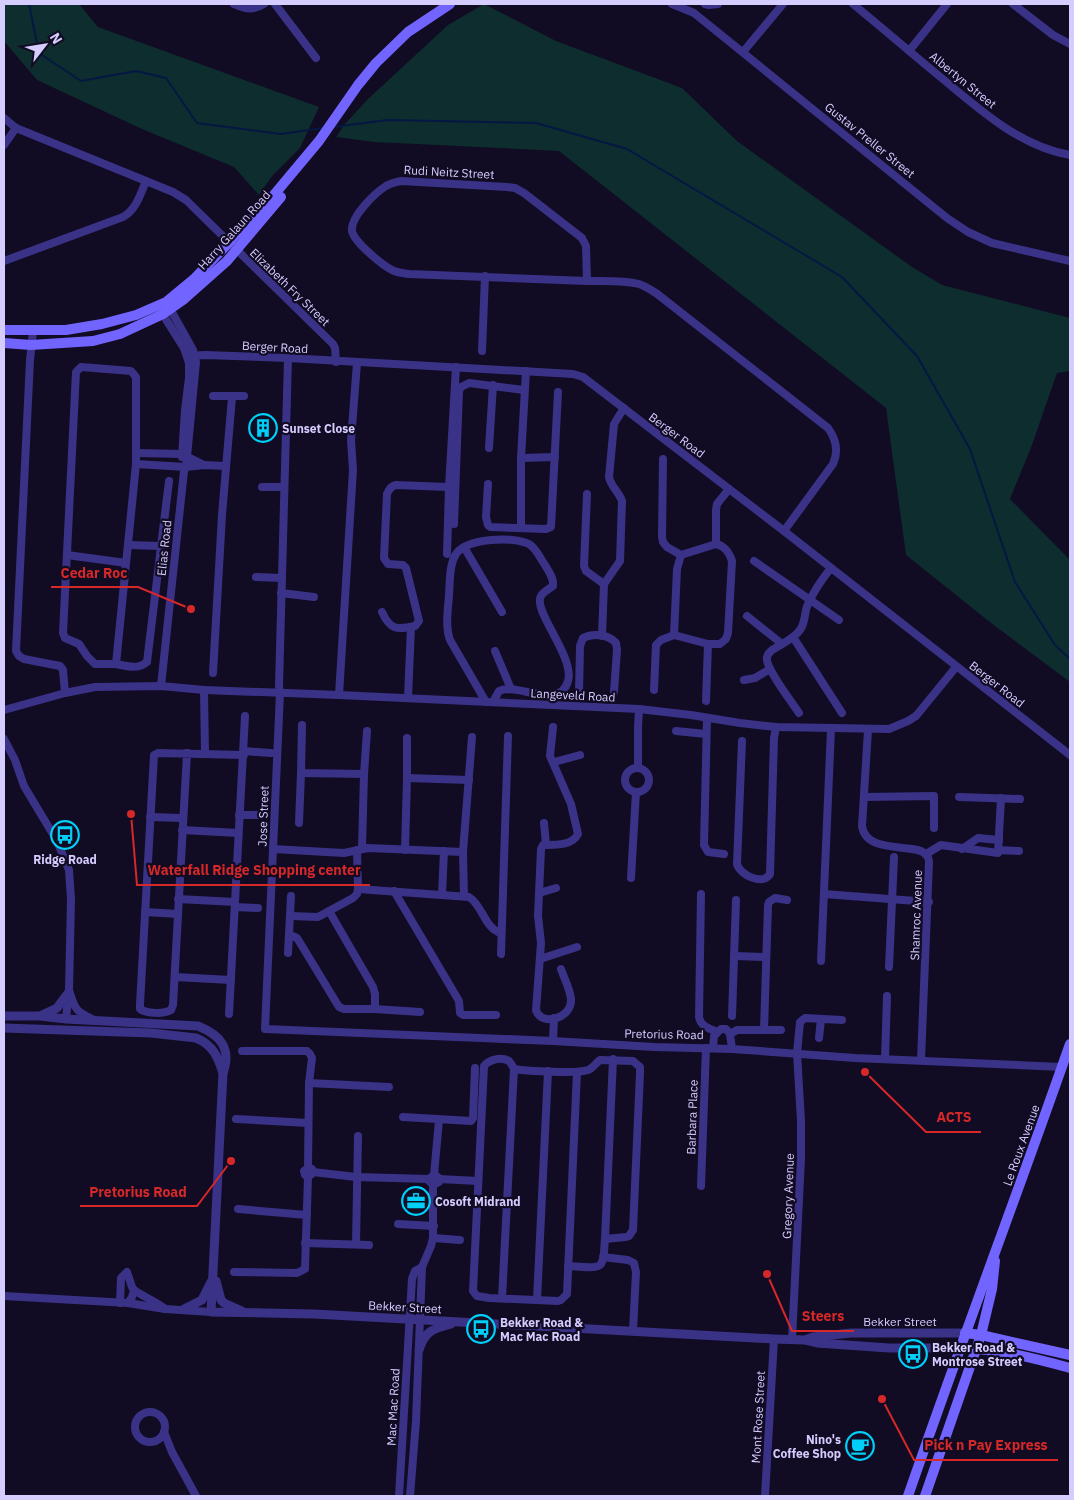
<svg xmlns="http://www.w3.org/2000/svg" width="1074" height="1500" viewBox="0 0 1074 1500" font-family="'IBM Plex Sans',sans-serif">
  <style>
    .green { fill: #0e2d2e }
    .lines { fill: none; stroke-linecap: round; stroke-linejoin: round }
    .stream { stroke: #051743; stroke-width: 2 }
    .minor { stroke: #3a3287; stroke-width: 8 }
    .tertiary { stroke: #3a3287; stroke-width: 9 }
    .secondary { stroke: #7264ff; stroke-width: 10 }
    .labels { text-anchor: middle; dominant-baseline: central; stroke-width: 4.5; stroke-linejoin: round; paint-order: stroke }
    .street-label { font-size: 12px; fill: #d6cdff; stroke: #110b23 }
    .poi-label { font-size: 12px; font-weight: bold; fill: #d6cdff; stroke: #110b23; text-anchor: start }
    .leader { fill: none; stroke: #d62828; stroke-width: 2 }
    .callout-dot { fill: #d62828; stroke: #110b23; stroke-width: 2 }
    .callout-label { font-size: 14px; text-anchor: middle; font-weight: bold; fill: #d62828; stroke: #110b23; stroke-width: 4.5; stroke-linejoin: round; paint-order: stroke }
  </style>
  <rect width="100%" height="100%" fill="#110b23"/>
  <!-- green -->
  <g class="green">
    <polygon points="4,4 79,4 98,27 319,107 300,148 272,176 259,195 234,167 142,129 37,80 4,41"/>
    <polygon points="484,4 556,41 682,88 737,141 912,267 942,285 1070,318 1070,371 1057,373 1032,445 1010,499 1070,560 1070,682 991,623 906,555 886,408 559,151 374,142 336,137 344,125 368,99 448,25"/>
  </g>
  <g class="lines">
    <!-- stream -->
    <g class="stream">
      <polyline points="29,4 39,53 81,81 136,71 166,78 197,123 281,134 323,128"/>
      <polyline points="333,127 388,120 536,123 627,149 842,277 917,356 970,449 1015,582 1055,645 1070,659"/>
    </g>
    <!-- minor -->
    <g class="minor">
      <path d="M234 4C246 9 253 11 264 4"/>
      <polyline points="275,4 316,58"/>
      <polyline points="672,4 694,13 947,218 968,232 992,243 1070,261"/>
      <polyline points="705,4 709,5 718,4"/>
      <path d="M853 4C881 27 909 51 938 75 977 107 1018 146 1070 155"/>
      <polyline points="1013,4 1053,35 1070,44"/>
      <polyline points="909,51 947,4"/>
      <polyline points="743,52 783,4"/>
      <polyline points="4,118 16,128 173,192 186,200 333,344 335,348 336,362"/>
      <polyline points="4,145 16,128"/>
      <path d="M401 181 507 187 515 188 524 193 582 238 586 246 587 281 409 274C404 273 399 273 394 271 383 266 354 242 352 231 350 217 375 193 386 186 391 183 396 182 401 181Z"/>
      <path d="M4 261 123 217C136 210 140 195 146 181"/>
      <path d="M587 281C602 281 624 280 639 284 645 286 651 290 656 293L828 428C836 439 839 451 833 464L784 531"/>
      <polyline points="160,310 184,348 189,363 189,378 185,410 182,457"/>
      <polyline points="33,331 30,360 16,651 19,656 24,659 60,666 63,670 65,693"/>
      <polyline points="482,351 485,276"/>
      <polyline points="188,356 205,355 288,358 573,374 583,377 784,531 1070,755"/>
      <polyline points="288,358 279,686 280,693 265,1029 553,1041 654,1047 732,1049 855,1058 1062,1067"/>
      <polygon points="81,367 131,371 136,377 136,464 116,664 95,664 87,656 79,644 65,638 63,633 76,372"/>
      <polyline points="213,396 244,396"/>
      <polyline points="489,448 493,385"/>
      <polyline points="137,453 182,454 204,465"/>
      <polyline points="521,458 555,457"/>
      <path d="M663 459 662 537 663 542 667 547 681 555 716 544C725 546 729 552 732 561L728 633 726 639 720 644H708L674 635 677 569 681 555"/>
      <polyline points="136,464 186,467 204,465 226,466"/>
      <polyline points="488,484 486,517 488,525 490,527 546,529 551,527 558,392"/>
      <polyline points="262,487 284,487"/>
      <polyline points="587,494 584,566 586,571 604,584"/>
      <polyline points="454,524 459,391 461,387 469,383 524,390"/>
      <polyline points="521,528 521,458 526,371"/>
      <polyline points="716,544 716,510 717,504 729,489"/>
      <polyline points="128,545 161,546"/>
      <polyline points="464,547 502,612"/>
      <polyline points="447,554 449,487 456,367"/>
      <polyline points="67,555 126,563"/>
      <polyline points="754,561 839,620"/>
      <polyline points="256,577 282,578"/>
      <polyline points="281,593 314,597"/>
      <path d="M382 612C390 630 397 630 415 626L419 621 406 568 403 565 388 564 384 558 387 494C389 489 391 486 396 485L449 487"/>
      <polyline points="747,616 782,644"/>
      <path d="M602 636 604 584 620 561 622 501C619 492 611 487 609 477L614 424 624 408"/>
      <polyline points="793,637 842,713"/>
      <polyline points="495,651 511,689"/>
      <path d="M116 664C127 666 138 670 147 662L169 481"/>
      <polyline points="213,673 222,515 232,397"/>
      <polyline points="744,680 755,678 770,669"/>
      <polyline points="161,686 184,471 186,467 196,362 193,350 168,305"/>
      <polyline points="204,690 205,754"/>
      <polyline points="654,690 656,645 661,640 674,635"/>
      <path d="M579 693 580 646 583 638C593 633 608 634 616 643L617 650 614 692"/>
      <polyline points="339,695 353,470 351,440 357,363"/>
      <polyline points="408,698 411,627"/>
      <polyline points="706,701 708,644"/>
      <path d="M486 702 450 640C445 626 448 610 449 595 450 582 449 565 456 554 467 538 513 536 529 544 536 548 540 558 545 565 549 572 554 578 553 586 549 589 543 592 541 596 532 610 575 657 568 681 560 711 516 682 499 691L493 702"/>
      <polyline points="4,710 65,693 95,687 161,686 204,690 339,695 639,709 691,715 740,723 776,727 889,729 908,721 916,716 956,667"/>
      <path d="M799 713C791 701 768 671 767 660 766 655 769 653 772 650 781 644 794 639 800 630 806 622 804 612 808 604 814 591 822 579 831 568"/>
      <polyline points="707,718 704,845 708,852 724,854"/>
      <polyline points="302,725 301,773 364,774"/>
      <path d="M553 727 550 756 571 804 578 834C572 846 555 845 543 845L541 849 538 916 541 943 536 1010C541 1027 572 1019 571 999 570 989 564 978 561 969"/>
      <path d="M868 730 862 826C865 848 894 846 912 849 917 850 923 850 926 855 928 856 929 860 929 862L921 1060"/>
      <polyline points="676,731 706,734"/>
      <polyline points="4,739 15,760 24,786 57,841 69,870 71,899 70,946 69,989 66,1019"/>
      <path d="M742 741 737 864C740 875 763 886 770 874L774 738 776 727"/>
      <polyline points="244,751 271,753"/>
      <path d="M187 753 173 1005 171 1010C164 1014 147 1014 140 1009V1004L154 755 158 753 244 755"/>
      <polyline points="554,762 580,755"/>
      <polyline points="638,768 638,727 639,709"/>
      <circle cx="637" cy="780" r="12"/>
      <polyline points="407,778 469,780"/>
      <polyline points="864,797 934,796 934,828"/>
      <polyline points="959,797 1020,799"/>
      <polyline points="239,815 262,815"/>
      <polyline points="150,817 182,818"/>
      <polyline points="299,823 301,773"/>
      <polyline points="544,823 546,845"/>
      <polyline points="182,830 238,833"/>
      <polyline points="362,848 364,774 367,731"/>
      <polyline points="273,849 344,853 368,848 463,852"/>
      <polyline points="962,849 978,838 999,840"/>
      <polyline points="405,850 407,778 407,738"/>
      <polyline points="998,850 1019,851"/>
      <polyline points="926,854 941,845 998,853 1001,798"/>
      <polyline points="631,878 636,792"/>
      <path d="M358 889 469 897C483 906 484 927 500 933"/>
      <polyline points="394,891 459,1001 460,1013 463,1015 496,1015"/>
      <polyline points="539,893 556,888"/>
      <path d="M701 894 699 1017C701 1027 709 1028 717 1032"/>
      <polyline points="824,894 929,902"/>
      <polyline points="442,895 444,851"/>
      <polyline points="464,896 463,852 472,737"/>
      <polyline points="178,899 235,902"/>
      <polyline points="235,907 258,908"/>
      <polyline points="329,911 373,987 375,994 375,1009"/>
      <polyline points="145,912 178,914"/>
      <polyline points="291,916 318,917 353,898 357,894 358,889 357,850"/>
      <polyline points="290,935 297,938 302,946 339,1007 344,1009 375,1009 420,1012"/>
      <polyline points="288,953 291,896"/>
      <polyline points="501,954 508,736"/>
      <polyline points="734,956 766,957"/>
      <polyline points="540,959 577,947"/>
      <polyline points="821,961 831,729"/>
      <polyline points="889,967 894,857"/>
      <polyline points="175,977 231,980"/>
      <path d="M70 993C75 1011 78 1012 94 1020"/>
      <polyline points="229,1014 245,716"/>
      <polyline points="732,1016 736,900"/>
      <polyline points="764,1030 768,905 769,902 775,898 787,900"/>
      <polyline points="730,1034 737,1030 781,1030"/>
      <polyline points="819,1038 821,1019"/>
      <polyline points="553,1041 554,1018"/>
      <polyline points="713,1048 714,1036 721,1029 726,1029 730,1034 732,1049"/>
      <polyline points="242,1051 307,1051 310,1054 312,1058 309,1083 308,1168"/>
      <polyline points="885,1059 887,996"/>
      <path d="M514 1069C528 1071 577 1074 588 1070 593 1068 596 1063 600 1060L633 1061 640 1067V1073L633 1230 629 1236 626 1237 605 1239"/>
      <polyline points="309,1083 389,1087"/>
      <polyline points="403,1117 471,1121 473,1118 475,1068"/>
      <polyline points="236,1119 308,1123"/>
      <polyline points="313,1172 356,1177 429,1179"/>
      <polyline points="434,1175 439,1120"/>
      <polyline points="439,1179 478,1181"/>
      <polyline points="701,1186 706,1048"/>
      <polyline points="238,1209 307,1215"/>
      <polyline points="398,1224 434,1226"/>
      <polyline points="433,1238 460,1240"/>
      <polyline points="305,1243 369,1245"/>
      <polyline points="356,1244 358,1136"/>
      <polyline points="603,1257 628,1260 634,1263 636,1272 633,1331"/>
      <path d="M568 1266C576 1266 597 1270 601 1264 605 1258 604 1246 605 1239L613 1059"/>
      <polyline points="234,1272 297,1273 305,1269 308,1177 313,1173 312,1169 308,1168 304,1171 305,1175 308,1177"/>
      <path d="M134 1290C144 1297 155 1301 164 1308"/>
      <polyline points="4,1296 128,1303 165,1309 211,1312"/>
      <path d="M502 1298 514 1069C513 1067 510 1062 509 1061 501 1056 489 1060 484 1066L473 1291 477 1296 489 1298 558 1301 561 1300 567 1294 577 1072"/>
      <polyline points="537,1300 548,1071"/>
      <polyline points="120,1303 121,1278 127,1272 132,1287 134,1290 132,1297 128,1303"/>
      <polyline points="792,1339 801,1159 801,1121 797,1053 800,1022 805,1018 842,1020"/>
      <circle cx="150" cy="1427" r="15"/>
      <polyline points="164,1432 172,1452 196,1496"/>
      <polyline points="399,1496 412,1279 415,1271 422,1267"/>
      <polyline points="410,1496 416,1421 422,1267 431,1246 433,1238 433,1185 429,1181 431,1177 434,1175 438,1177 439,1182 433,1185"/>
      <polyline points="765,1496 774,1339"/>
    </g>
    <!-- tertiary -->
    <g class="tertiary">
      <polyline points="42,1015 57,1008 69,992"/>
      <path d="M4 1016H40L66 1019 198 1026C220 1035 232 1048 223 1073L211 1312 314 1314 774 1339 805 1340 813 1337 851 1333H965"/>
      <path d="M4 1028 151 1033 196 1038C213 1045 218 1057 223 1073"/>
      <polyline points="216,1281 221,1300 224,1303 242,1311"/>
      <polyline points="184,1309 202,1300 211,1282"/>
      <polyline points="805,1340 817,1343 889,1348 960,1348"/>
      <path d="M419 1350C425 1331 432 1329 451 1324"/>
    </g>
    <!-- secondary -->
    <g class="secondary">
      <polyline points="4,330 66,330 102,324 136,315 166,302 195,278 268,202 319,141 358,85 376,63 408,32 450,4"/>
      <polyline points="4,343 31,345 93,341 120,334 163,314 183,300 227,261 281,197"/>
      <polyline points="965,1333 981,1335 1070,1355"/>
      <path d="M960 1348C998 1349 1034 1358 1070 1368"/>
      <path d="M908 1496C960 1345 1017 1195 1070 1044"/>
      <polyline points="925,1496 981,1335 992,1289 995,1261"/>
    </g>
  </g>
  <!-- icons -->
  <defs>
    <symbol id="building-ring" viewBox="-11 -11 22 22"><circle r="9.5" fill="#110b23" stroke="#00d0f8" stroke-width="1.5"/><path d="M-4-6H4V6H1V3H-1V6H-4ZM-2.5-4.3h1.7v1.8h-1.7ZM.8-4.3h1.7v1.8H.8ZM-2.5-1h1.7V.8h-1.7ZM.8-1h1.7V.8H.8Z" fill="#00d0f8"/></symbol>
    <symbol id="bus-ring" viewBox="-11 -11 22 22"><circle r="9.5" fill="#110b23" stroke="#00d0f8" stroke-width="1.5"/><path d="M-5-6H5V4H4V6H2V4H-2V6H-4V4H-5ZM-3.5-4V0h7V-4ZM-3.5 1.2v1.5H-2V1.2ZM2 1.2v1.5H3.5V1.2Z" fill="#00d0f8"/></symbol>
    <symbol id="office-ring" viewBox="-11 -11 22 22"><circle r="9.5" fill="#110b23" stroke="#00d0f8" stroke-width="1.5"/><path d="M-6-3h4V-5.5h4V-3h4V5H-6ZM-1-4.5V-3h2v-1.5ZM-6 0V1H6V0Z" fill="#00d0f8"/></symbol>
    <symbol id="cafe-ring" viewBox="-11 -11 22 22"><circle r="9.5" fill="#110b23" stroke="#00d0f8" stroke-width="1.5"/><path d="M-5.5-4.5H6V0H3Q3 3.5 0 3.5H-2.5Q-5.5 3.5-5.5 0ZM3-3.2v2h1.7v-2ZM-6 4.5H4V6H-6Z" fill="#00d0f8"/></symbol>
  </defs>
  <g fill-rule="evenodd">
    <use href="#building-ring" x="247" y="412" width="32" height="32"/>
    <use href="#bus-ring" x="49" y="819" width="32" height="32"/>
    <use href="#office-ring" x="400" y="1185" width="32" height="32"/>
    <use href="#bus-ring" x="465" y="1313" width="32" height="32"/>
    <use href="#bus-ring" x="897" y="1338" width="32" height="32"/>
    <use href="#cafe-ring" x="844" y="1430" width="32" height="32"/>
  </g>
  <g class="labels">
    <!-- street labels -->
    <g class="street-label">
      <text transform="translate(963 80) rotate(39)">Albertyn Street</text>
      <text transform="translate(870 140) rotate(39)">Gustav Preller Street</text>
      <text transform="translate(449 172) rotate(3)">Rudi Neitz Street</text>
      <text transform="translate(234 230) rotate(-48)">Harry Galaun Road</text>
      <text transform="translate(290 287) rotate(44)">Elizabeth Fry Street</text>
      <text transform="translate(275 347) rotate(3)">Berger Road</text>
      <text transform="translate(677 435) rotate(37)">Berger Road</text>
      <text transform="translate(164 548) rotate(-84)">Elias Road</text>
      <text transform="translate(997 684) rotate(38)">Berger Road</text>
      <text transform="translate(573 695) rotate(3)">Langeveld Road</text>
      <text transform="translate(263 816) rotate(-88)">Jose Street</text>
      <text transform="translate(916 915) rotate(-88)">Shamroc Avenue</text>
      <text transform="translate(664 1034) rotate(1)">Pretorius Road</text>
      <text transform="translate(692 1117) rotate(-88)">Barbara Place</text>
      <text transform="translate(1021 1145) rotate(-70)">Le Roux Avenue</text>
      <text transform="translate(788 1196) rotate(-88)">Gregory Avenue</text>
      <text transform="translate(405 1307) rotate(3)">Bekker Street</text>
      <text x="900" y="1321">Bekker Street</text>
      <text transform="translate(393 1407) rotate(-87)">Mac Mac Road</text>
      <text transform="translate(758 1417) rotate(-87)">Mont Rose Street</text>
    </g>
    <!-- poi labels -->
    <g class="poi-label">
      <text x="282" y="428">Sunset Close</text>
      <text x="65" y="859" text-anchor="middle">Ridge Road</text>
      <text x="435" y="1201">Cosoft Midrand</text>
      <text x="500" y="1322">Bekker Road &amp;<tspan x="500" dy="14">Mac Mac Road</tspan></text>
      <text x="932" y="1347">Bekker Road &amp;<tspan x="932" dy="14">Montrose Street</tspan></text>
      <text x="841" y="1439" text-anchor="end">Nino's<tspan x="841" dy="14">Coffee Shop</tspan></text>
    </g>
  </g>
  <!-- callouts -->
  <path class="leader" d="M191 609L138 587H51M131 814L137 885H370M865 1072L926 1132H981M231 1161L197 1206H80M767 1274L792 1331H854M882 1399L914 1460H1058"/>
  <g class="callout-dot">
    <circle cx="191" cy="609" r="5"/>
    <circle cx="131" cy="814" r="5"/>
    <circle cx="865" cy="1072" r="5"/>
    <circle cx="231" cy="1161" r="5"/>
    <circle cx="767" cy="1274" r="5"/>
    <circle cx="882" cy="1399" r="5"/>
  </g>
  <g class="callout-label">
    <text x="94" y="578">Cedar Roc</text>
    <text x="254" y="875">Waterfall Ridge Shopping center</text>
    <text x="954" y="1122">ACTS</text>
    <text x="138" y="1197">Pretorius Road</text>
    <text x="823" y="1321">Steers</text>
    <text x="986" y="1450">Pick n Pay Express</text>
  </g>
  <!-- border -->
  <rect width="1074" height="1500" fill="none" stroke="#d6cdff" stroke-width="10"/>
  <!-- north arrow -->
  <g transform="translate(45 45) rotate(59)" stroke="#110b23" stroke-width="4" paint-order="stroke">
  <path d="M0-4L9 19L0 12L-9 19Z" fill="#d6cdff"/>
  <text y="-8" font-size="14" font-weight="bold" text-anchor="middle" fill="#d6cdff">N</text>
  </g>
</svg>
